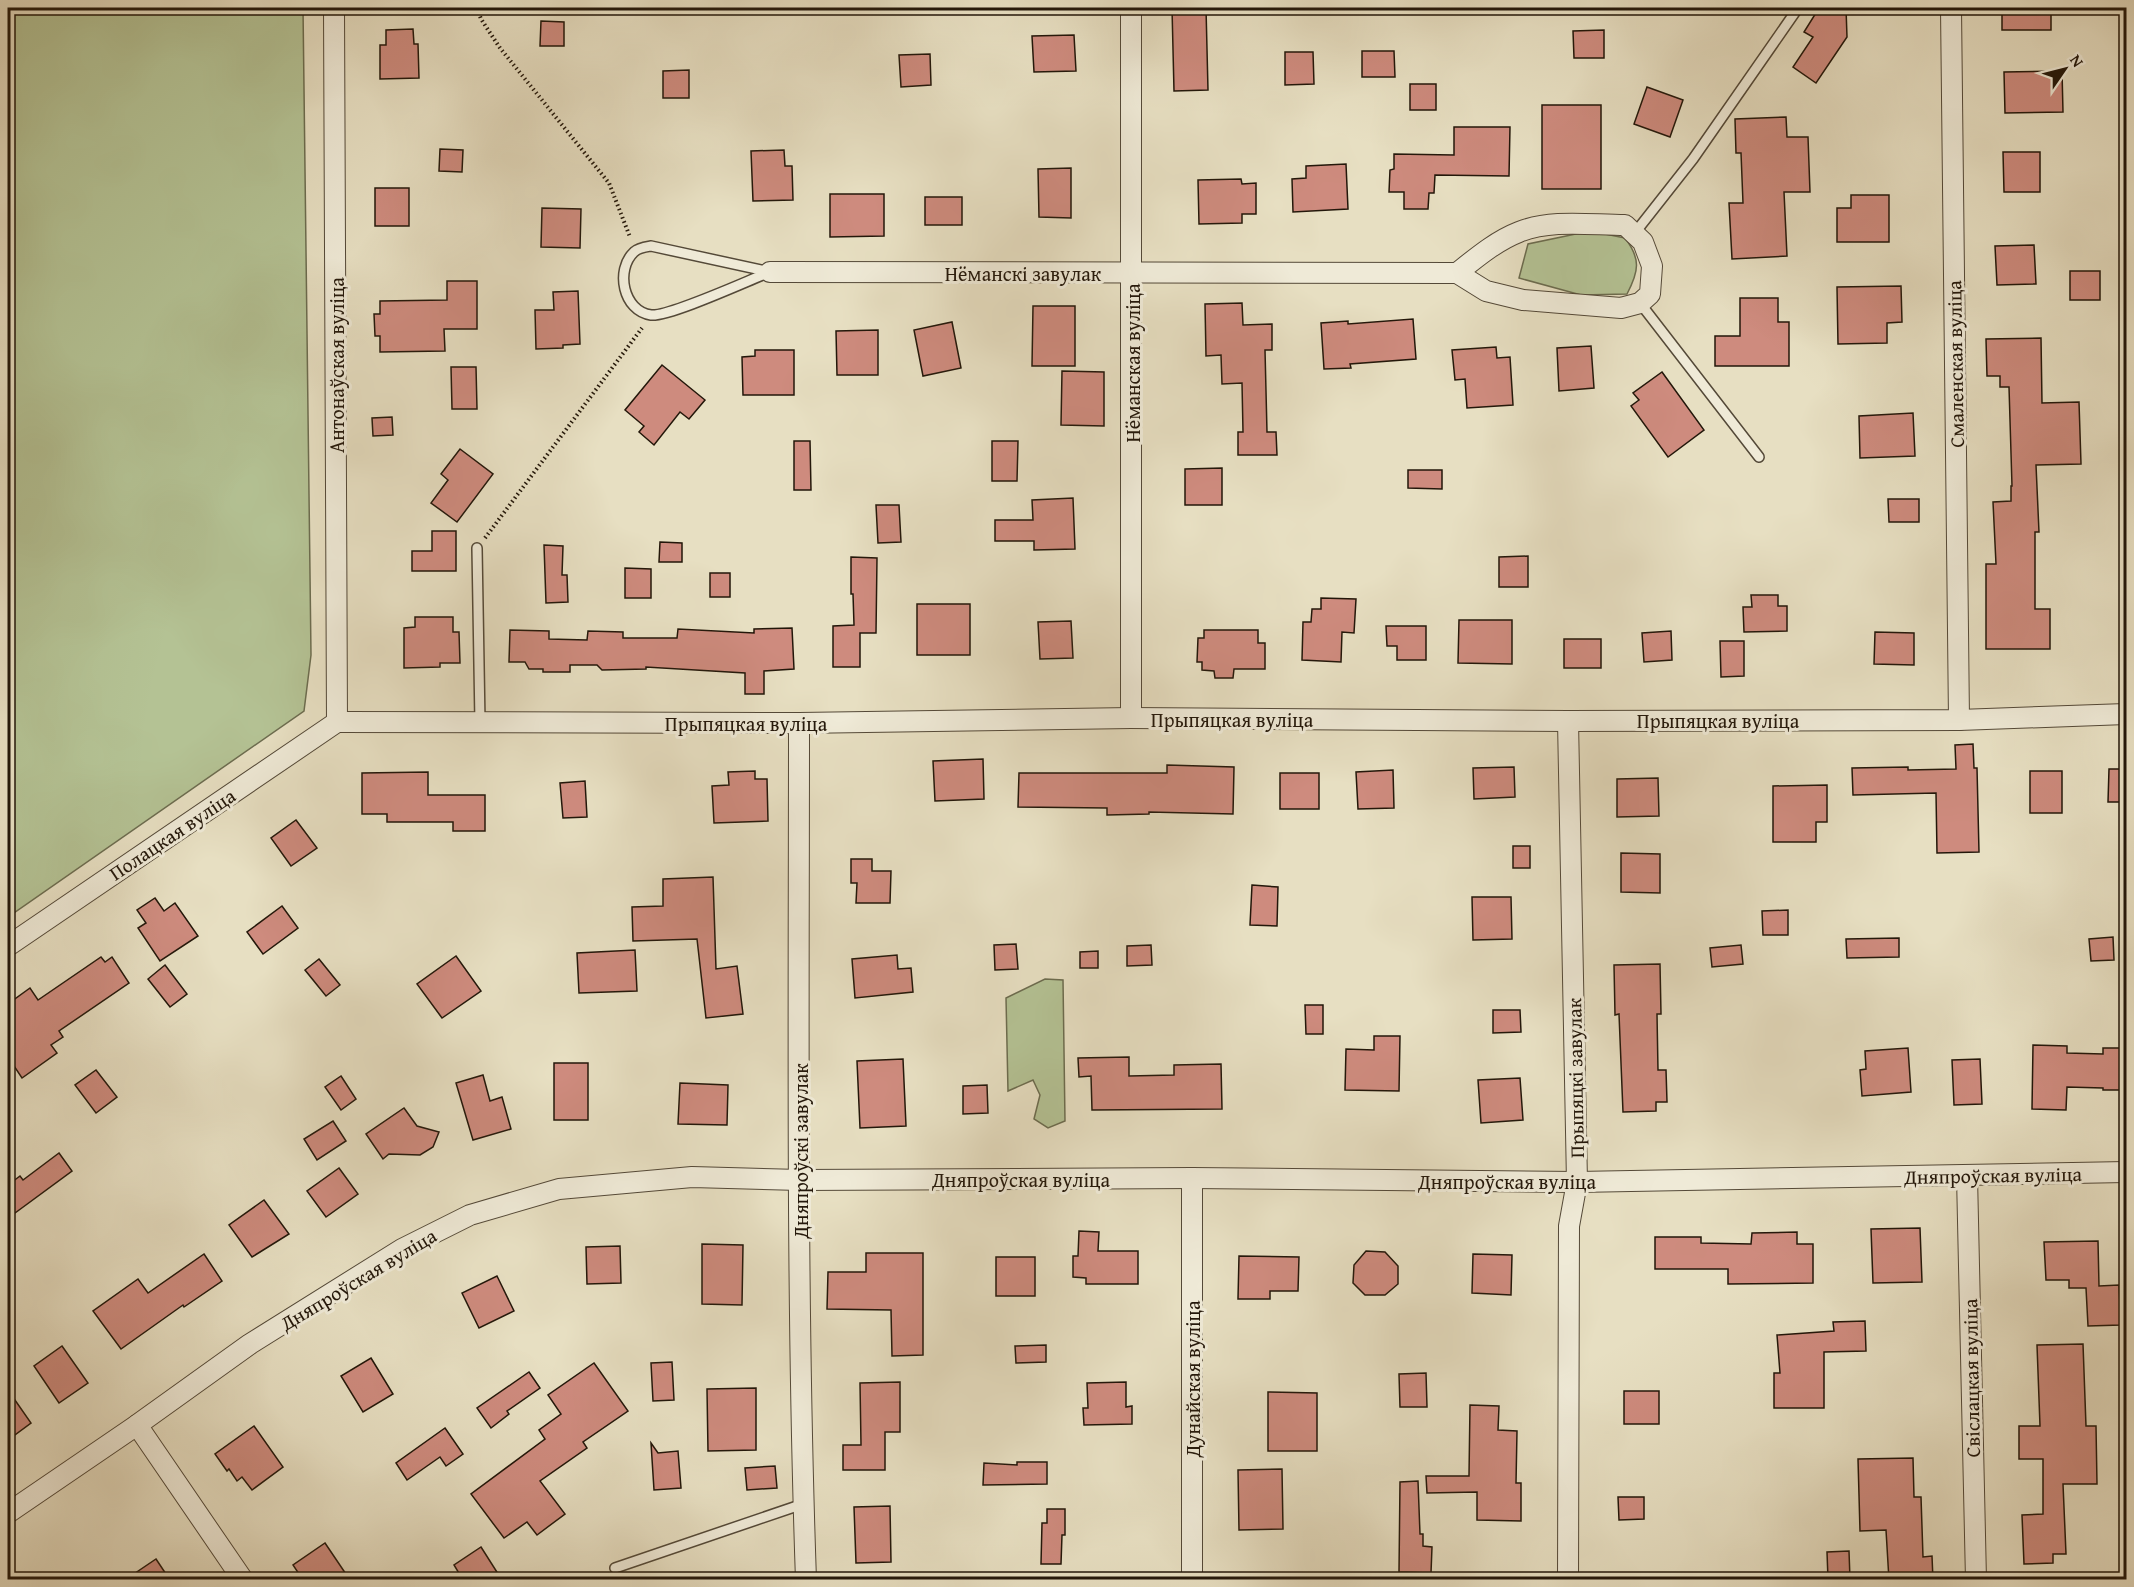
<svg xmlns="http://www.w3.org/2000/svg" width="2134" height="1587" viewBox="0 0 2134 1587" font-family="'Gentium Book Plus',serif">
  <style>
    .green { fill: #b4c294; stroke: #6c6c4f; stroke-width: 1.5 }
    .building { fill: #ce8b7e; stroke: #23170a; stroke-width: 1.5 }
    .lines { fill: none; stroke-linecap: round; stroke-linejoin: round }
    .lane-casing { stroke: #544938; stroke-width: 12 }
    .street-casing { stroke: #544938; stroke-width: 22 }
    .path { stroke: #23170a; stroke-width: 4; stroke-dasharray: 1.5 3; stroke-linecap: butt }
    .lane { stroke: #efead7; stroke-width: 9 }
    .street { stroke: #efead7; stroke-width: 20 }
    .labels { text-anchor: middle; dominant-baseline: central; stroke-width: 6; stroke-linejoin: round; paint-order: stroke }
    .street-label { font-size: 20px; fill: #23170a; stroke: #efead7 }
  </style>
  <rect width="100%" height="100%" fill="#e7dfc2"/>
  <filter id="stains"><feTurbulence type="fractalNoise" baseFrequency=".00333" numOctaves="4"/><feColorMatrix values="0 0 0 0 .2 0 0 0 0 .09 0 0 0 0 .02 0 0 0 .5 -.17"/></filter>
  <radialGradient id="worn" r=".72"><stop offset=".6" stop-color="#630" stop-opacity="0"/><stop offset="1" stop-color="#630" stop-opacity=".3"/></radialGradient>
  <!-- green -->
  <g class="green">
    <polygon points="8,8 303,8 311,655 304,711 8,917"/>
    <path d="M1590 231 1625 238C1641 259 1639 271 1627 294L1581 295 1519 278 1528 244Z"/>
    <polygon points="1045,979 1063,980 1065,1121 1048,1128 1034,1119 1040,1095 1033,1080 1008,1091 1006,998"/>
  </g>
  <!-- building -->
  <g class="building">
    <polygon points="1172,8 1206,8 1208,90 1174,91"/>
    <polygon points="1819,8 1846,8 1847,37 1816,83 1793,67 1813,37 1804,32"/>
    <rect x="2002" y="8" width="49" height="22"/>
    <polygon points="541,21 564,22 564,46 540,46"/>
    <polygon points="413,29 414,44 418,44 419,78 380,79 380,45 386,45 386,30"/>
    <polygon points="1604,30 1604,58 1574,58 1573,31"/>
    <polygon points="1074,35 1076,71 1034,72 1032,36"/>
    <polygon points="1362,51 1394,51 1395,77 1362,77"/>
    <polygon points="1285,52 1313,52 1314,84 1285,85"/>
    <polygon points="930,54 931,85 901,87 899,55"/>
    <polygon points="689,70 689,98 663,98 663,71"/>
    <polygon points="2062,71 2063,112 2005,113 2004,72"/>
    <rect x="1410" y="84" width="26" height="26"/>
    <polygon points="1647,87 1683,100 1670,137 1634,124"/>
    <rect x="1542" y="105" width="59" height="84"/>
    <polygon points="1786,117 1787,137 1808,137 1810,192 1784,192 1787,256 1732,259 1729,203 1743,203 1741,153 1736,153 1735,119"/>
    <polygon points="1454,127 1510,127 1509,176 1435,175 1434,193 1429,193 1428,209 1404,209 1404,192 1389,192 1390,170 1394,169 1394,154 1454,155"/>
    <polygon points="440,149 463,150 462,172 439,171"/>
    <polygon points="784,150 785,166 792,166 793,200 753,201 751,151"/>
    <polygon points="2003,152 2040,152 2040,192 2004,192"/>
    <polygon points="1346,164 1348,209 1293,212 1292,179 1306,178 1306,166"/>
    <polygon points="1071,168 1071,218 1039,217 1038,169"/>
    <polygon points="1241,179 1242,184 1256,183 1256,214 1242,214 1242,223 1199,224 1198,180"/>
    <rect x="375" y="188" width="34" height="38"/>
    <polygon points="830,194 884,194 884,236 830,237"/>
    <polygon points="1851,195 1889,195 1889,242 1837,242 1837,208 1851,208"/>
    <rect x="925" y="197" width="37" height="28"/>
    <polygon points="542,208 581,209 580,248 541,247"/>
    <polygon points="2034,245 2036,284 1997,285 1995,246"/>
    <rect x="2070" y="271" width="30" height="29"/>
    <polygon points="447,281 477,281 477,329 444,329 445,351 380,352 380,336 375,336 374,314 380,314 380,301 447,300"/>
    <polygon points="1901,286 1902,322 1887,323 1887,343 1838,344 1837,287"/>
    <polygon points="578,291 580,344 563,345 563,348 536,349 535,310 554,310 553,292"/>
    <polygon points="1740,298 1778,298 1778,322 1789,322 1789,366 1715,366 1715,336 1740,336"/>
    <polygon points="1242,303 1243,325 1272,324 1272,350 1265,350 1267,432 1276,432 1277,455 1238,455 1238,432 1243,432 1242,383 1222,384 1221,355 1206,356 1205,304"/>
    <polygon points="1033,306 1075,306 1075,366 1032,366"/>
    <polygon points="1413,319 1416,359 1350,364 1351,368 1324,369 1321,323 1348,321 1348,324"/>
    <polygon points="952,322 961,368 923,376 914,330"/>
    <polygon points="878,330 878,375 837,375 836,331"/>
    <polygon points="2041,338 2042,403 2079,402 2081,464 2036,465 2039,532 2035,532 2035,609 2050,609 2050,649 1986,649 1986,564 1996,564 1993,502 2011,501 2011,486 2012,486 2009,387 2000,387 2000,376 1987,376 1986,339"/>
    <polygon points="1591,346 1594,388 1559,391 1557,348"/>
    <polygon points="1496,347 1497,358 1510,357 1513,405 1467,408 1465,379 1455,380 1452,350"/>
    <polygon points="755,350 794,350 794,395 743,395 742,357 755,356"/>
    <polygon points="662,365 705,400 689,419 680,412 654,445 639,432 644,426 625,410"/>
    <polygon points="451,367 476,367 477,409 452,409"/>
    <polygon points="1062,371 1104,372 1104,426 1061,425"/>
    <polygon points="1662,372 1704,430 1668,457 1631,406 1639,400 1633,393"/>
    <polygon points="1913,413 1915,456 1860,458 1859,416"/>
    <polygon points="392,417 393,435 373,436 372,418"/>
    <polygon points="794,441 810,441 811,490 794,490"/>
    <polygon points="992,441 1018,441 1017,481 992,481"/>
    <polygon points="460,449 493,474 457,522 431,503 448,480 441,474"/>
    <polygon points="1222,468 1222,505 1185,505 1185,469"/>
    <polygon points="1408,470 1442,470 1442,489 1408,488"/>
    <polygon points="1073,498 1075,549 1034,550 1034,541 995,541 995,520 1033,520 1032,500"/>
    <polygon points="1888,499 1919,499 1919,522 1889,522"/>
    <polygon points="876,505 899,505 901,542 878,543"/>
    <polygon points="432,531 456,531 456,571 412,571 412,551 432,551"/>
    <polygon points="660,542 682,543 682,562 659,562"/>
    <polygon points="544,545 563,546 562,575 567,575 568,602 546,603"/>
    <polygon points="1528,556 1528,587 1499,587 1499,557"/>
    <polygon points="851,557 877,558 876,633 860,633 860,667 833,667 833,626 854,625 853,594 851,594"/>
    <polygon points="625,568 651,569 651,598 625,598"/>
    <rect x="710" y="573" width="20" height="24"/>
    <polygon points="1751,595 1778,595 1778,606 1787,606 1787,631 1744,632 1743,607 1752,607"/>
    <polygon points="1321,598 1356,599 1354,633 1342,632 1341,662 1302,660 1303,622 1311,622 1312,609 1321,609"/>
    <rect x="917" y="604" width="53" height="51"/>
    <polygon points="415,617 453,617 453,632 459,632 460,663 440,663 440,667 404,668 404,628 415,627"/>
    <polygon points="1459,620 1512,620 1512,664 1458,663"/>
    <polygon points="1071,621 1073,658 1040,659 1038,622"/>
    <polygon points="1386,626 1426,626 1426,660 1397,660 1397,646 1387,646"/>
    <polygon points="792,628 794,669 764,671 764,694 745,694 745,673 646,667 646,669 602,670 597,665 570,665 570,672 543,672 543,669 529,669 525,662 509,662 510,630 549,631 549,639 587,640 588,631 623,632 623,638 677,638 678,629 754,633 754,629"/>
    <polygon points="1204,630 1258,630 1258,643 1265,643 1265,669 1234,669 1233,678 1215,678 1214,671 1202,670 1202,662 1197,662 1198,638 1204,638"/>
    <polygon points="1671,631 1672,660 1644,662 1642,633"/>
    <polygon points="1875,632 1914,633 1914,665 1874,664"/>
    <rect x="1564" y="639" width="37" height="29"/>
    <polygon points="1720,641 1744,641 1744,676 1721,677"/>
    <polygon points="1973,744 1974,768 1977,768 1979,852 1937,853 1936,793 1853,795 1852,768 1908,767 1908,770 1956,769 1955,745"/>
    <polygon points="983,759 984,799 935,801 933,761"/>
    <polygon points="1167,765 1234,767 1233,814 1149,812 1149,814 1107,815 1107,808 1018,807 1019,773 1167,773"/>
    <polygon points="1514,767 1515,797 1474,799 1473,768"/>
    <polygon points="2109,769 2127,769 2127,802 2108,802"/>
    <polygon points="1393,770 1394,808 1358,809 1356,772"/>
    <polygon points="755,771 755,779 767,779 768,821 714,823 712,786 729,785 728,772"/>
    <rect x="2030" y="771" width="32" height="42"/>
    <polygon points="428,772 428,795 485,795 485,831 453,831 453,822 387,822 387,814 362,814 362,773"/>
    <rect x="1280" y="773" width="39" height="36"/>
    <polygon points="1658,778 1659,816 1617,817 1617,779"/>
    <polygon points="585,781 587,817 563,818 560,783"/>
    <polygon points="1827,785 1827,822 1816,822 1816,842 1773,842 1773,786"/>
    <polygon points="296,820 317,848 291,866 271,838"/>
    <rect x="1513" y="846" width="17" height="22"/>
    <polygon points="1621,853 1660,854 1660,893 1621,892"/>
    <polygon points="851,859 872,859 872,871 891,871 890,903 856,903 857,883 851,883"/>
    <polygon points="713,877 716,969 737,966 743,1014 706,1018 697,939 633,941 632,907 663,906 663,879"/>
    <polygon points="1252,885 1278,887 1277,926 1250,925"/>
    <polygon points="1472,897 1511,897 1512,939 1473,940"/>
    <polygon points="155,898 164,911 175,903 198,936 160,961 138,928 146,923 137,910"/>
    <polygon points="282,906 298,928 263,954 247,932"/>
    <polygon points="1788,910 1788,935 1763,935 1762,911"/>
    <polygon points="2113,937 2114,960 2091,961 2089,939"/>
    <polygon points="1899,938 1899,957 1847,958 1846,939"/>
    <polygon points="1016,944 1018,969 995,970 994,945"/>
    <polygon points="1151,945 1152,965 1127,966 1127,946"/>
    <polygon points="1741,945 1743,964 1712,967 1710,948"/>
    <polygon points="635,950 637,991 579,993 577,953"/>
    <polygon points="1098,951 1098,968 1080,968 1080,952"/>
    <polygon points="897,955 898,969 911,968 913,992 855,998 852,959"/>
    <polygon points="456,956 481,991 442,1018 417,984"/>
    <polygon points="101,957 105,962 112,957 129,983 59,1031 63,1037 51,1045 57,1053 22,1078 8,1057 8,1004 30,988 38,1000"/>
    <polygon points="319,959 340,985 326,996 305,970"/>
    <polygon points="1660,964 1661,1014 1657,1014 1658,1070 1666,1070 1667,1102 1656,1102 1656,1111 1623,1112 1619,1014 1615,1015 1614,965"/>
    <polygon points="165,965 187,994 170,1007 148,979"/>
    <polygon points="1305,1005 1323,1005 1323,1034 1306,1034"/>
    <polygon points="1493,1010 1520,1010 1521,1032 1493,1033"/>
    <polygon points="1374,1036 1400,1036 1399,1091 1345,1090 1346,1049 1374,1050"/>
    <polygon points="2033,1045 2067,1046 2067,1053 2103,1054 2103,1048 2127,1048 2127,1090 2103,1090 2103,1088 2067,1087 2066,1110 2032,1109"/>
    <polygon points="1908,1048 1911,1092 1862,1096 1860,1070 1866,1069 1865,1051"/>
    <polygon points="1129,1057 1129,1076 1174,1075 1174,1065 1221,1064 1222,1109 1092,1110 1091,1076 1079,1077 1078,1058"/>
    <polygon points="903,1059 906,1126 860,1128 857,1061"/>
    <polygon points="1980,1059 1982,1104 1954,1105 1952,1060"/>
    <rect x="554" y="1063" width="34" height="57"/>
    <polygon points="96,1070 117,1097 96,1113 75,1085"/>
    <polygon points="483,1075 490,1101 502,1097 511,1129 473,1140 456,1083"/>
    <polygon points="341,1076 356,1099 341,1110 325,1087"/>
    <polygon points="1520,1078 1523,1120 1481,1123 1478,1080"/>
    <polygon points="680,1083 728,1085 727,1125 678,1124"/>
    <polygon points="987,1085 988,1113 963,1114 963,1086"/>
    <polygon points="404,1108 417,1126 439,1132 433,1147 420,1155 389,1154 383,1159 366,1134"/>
    <polygon points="333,1121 346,1141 317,1160 304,1139"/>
    <polygon points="59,1153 72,1171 15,1213 8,1203 8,1185 20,1176 23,1180"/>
    <polygon points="339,1168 358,1194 326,1217 307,1191"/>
    <polygon points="264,1200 289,1234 252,1257 229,1225"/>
    <polygon points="1920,1228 1922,1282 1873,1283 1871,1229"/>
    <polygon points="1079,1231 1099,1232 1098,1251 1138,1251 1138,1284 1086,1284 1086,1278 1073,1277 1073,1256 1078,1256"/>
    <polygon points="1797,1232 1797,1244 1813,1244 1813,1283 1728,1284 1728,1269 1655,1269 1655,1237 1701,1237 1701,1243 1751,1244 1752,1233"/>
    <polygon points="2098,1241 2099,1286 2119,1285 2121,1325 2088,1326 2086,1288 2069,1288 2069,1280 2046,1280 2044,1242"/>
    <polygon points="702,1244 743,1245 742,1305 702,1304"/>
    <polygon points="620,1246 621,1283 587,1284 586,1247"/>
    <polygon points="1366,1251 1385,1252 1398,1266 1398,1284 1385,1295 1365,1295 1353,1283 1354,1265"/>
    <polygon points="866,1253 923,1253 923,1355 892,1356 891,1310 827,1309 828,1272 866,1272"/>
    <polygon points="204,1254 222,1281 184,1307 183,1305 121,1349 93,1311 138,1279 148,1293"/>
    <polygon points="1473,1254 1512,1255 1511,1295 1472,1293"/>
    <polygon points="1239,1256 1299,1257 1298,1291 1270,1291 1270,1299 1238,1299"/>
    <rect x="996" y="1257" width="39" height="39"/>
    <polygon points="497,1276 514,1311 479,1328 462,1293"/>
    <polygon points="1865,1321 1866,1351 1824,1352 1824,1408 1774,1408 1774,1373 1780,1373 1777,1335 1834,1331 1833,1322"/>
    <polygon points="2083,1344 2086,1426 2096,1426 2097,1484 2063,1484 2066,1554 2053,1554 2053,1563 2024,1564 2022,1515 2043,1514 2043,1459 2019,1459 2019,1426 2040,1426 2037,1345"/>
    <polygon points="1046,1345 1046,1362 1016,1363 1015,1346"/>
    <polygon points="62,1346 88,1383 59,1403 34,1366"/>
    <polygon points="371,1358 393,1394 363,1412 341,1376"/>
    <polygon points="672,1362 674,1400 653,1401 651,1363"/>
    <polygon points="594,1363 628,1411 583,1442 587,1448 540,1481 565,1514 537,1535 527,1522 504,1538 471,1494 545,1439 539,1430 561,1414 548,1395"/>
    <polygon points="529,1372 540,1388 507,1411 509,1414 491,1428 477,1408"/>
    <polygon points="1426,1373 1427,1407 1400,1407 1399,1374"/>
    <polygon points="900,1382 900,1432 885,1432 885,1470 843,1470 843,1445 861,1445 860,1383"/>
    <polygon points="1126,1382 1126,1407 1132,1406 1132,1424 1084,1425 1083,1408 1088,1408 1087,1383"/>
    <polygon points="756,1388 756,1450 708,1451 707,1389"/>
    <polygon points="8,1390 31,1423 8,1440"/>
    <rect x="1624" y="1391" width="35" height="33"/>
    <polygon points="1268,1392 1317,1393 1317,1451 1268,1451"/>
    <polygon points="1470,1405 1499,1406 1498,1430 1517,1431 1516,1483 1521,1483 1521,1521 1477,1520 1477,1492 1427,1493 1426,1476 1469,1476"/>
    <polygon points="254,1426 283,1467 252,1490 242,1477 237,1481 229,1469 227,1471 215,1454"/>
    <polygon points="445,1428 463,1454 446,1466 440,1457 407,1480 396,1463"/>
    <polygon points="651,1443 658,1453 678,1451 681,1488 654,1490"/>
    <polygon points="1913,1458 1914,1497 1921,1497 1923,1557 1932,1556 1933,1580 1889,1580 1886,1530 1860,1531 1858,1459"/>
    <polygon points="1017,1462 1047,1462 1047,1484 983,1485 984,1463 1017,1465"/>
    <polygon points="775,1466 777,1488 747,1490 745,1468"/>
    <polygon points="1282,1469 1283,1529 1239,1530 1238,1470"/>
    <polygon points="1418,1481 1420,1534 1423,1534 1423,1546 1432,1547 1431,1573 1399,1572 1400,1482"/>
    <polygon points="1618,1497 1644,1497 1644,1519 1619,1520"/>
    <polygon points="890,1506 891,1562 856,1563 854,1507"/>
    <polygon points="1047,1509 1065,1509 1065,1535 1062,1535 1061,1564 1041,1564 1042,1523 1047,1523"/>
    <polygon points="325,1543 350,1580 303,1580 293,1565"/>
    <polygon points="481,1547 502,1580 463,1580 454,1565"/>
    <polygon points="1849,1551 1850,1579 1828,1579 1827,1552"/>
    <polygon points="156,1559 170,1580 125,1580"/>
  </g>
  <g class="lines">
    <defs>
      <g id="lane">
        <polyline points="1634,234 1693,159 1798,8"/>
        <path d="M651 246 770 272C749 280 669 317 651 315 623 311 615 270 634 252 638 248 645 247 651 246Z"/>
        <polyline points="1640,303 1759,457"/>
        <polyline points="477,548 480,723"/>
        <polyline points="615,1568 803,1504"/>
      </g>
      <g id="street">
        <polyline points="334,8 337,722"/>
        <polyline points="1951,8 1959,720"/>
        <path d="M770 272 1457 273 1486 291 1523 300 1621 308 1640 303 1650 294 1652 266 1643 242 1625 225C1590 225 1551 219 1519 232 1496 241 1476 258 1457 273"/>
        <polyline points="1131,718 1131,8"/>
        <polyline points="337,722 799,723 1131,718 1568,721 1959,720 2126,714"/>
        <path d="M799 723C799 1008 796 1294 806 1580"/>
        <polyline points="8,946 337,722"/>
        <polyline points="1967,1176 1976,1580"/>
        <polyline points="1192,1178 1192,1580"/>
        <polyline points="137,1425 243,1580"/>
        <polyline points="8,1513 137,1425 250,1344 402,1249 470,1215 559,1189 692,1177 800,1180 1192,1178 1577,1182 2126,1172"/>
        <polyline points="1568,1580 1569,1226 1577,1182 1568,721"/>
      </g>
    </defs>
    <!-- lane casing -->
    <use href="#lane" class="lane-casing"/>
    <!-- street casing -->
    <use href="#street" class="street-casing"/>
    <!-- path -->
    <g class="path">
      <polyline points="477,8 481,19 500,48 609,183 630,237"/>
      <polyline points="485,538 642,328"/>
    </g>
    <!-- lane -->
    <use href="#lane" class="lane"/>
    <!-- street -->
    <use href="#street" class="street"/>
  </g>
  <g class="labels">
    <!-- street labels -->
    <g class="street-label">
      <text x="1023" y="273">Нёманскі завулак</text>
      <text transform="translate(1132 363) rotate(-90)">Нёманская вуліца</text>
      <text transform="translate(1955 364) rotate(-91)">Смаленская вуліца</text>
      <text transform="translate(336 365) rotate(-90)">Антонаўская вуліца</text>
      <text x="1232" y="719">Прыпяцкая вуліца</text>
      <text x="1718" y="720">Прыпяцкая вуліца</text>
      <text x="746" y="723">Прыпяцкая вуліца</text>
      <text transform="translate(172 834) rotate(-34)">Полацкая вуліца</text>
      <text transform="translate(1575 1078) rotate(-91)">Прыпяцкі завулак</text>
      <text transform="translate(800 1151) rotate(-90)">Дняпроўскі завулак</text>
      <text transform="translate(1993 1175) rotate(-1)">Дняпроўская вуліца</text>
      <text x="1021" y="1179">Дняпроўская вуліца</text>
      <text x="1507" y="1181">Дняпроўская вуліца</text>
      <text transform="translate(358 1279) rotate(-31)">Дняпроўская вуліца</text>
      <text transform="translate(1971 1378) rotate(-91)">Свіслацкая вуліца</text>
      <text transform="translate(1192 1379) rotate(-90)">Дунайская вуліца</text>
    </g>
  </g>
  <!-- margin -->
  <rect width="2134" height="1587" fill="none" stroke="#e7dfc2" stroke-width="30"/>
  <rect x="9" y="9" width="2116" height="1569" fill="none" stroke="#23170a" stroke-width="3"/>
  <rect x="15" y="15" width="2104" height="1557" fill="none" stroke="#23170a" stroke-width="1.5"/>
  <!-- north arrow -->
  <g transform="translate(2065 69) rotate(55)" stroke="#efead7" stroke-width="4.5" paint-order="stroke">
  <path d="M0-4.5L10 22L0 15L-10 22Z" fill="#23170a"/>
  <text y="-9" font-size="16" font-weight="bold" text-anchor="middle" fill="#23170a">N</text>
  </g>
  <rect width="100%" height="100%" filter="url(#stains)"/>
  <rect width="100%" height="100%" fill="url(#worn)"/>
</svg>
